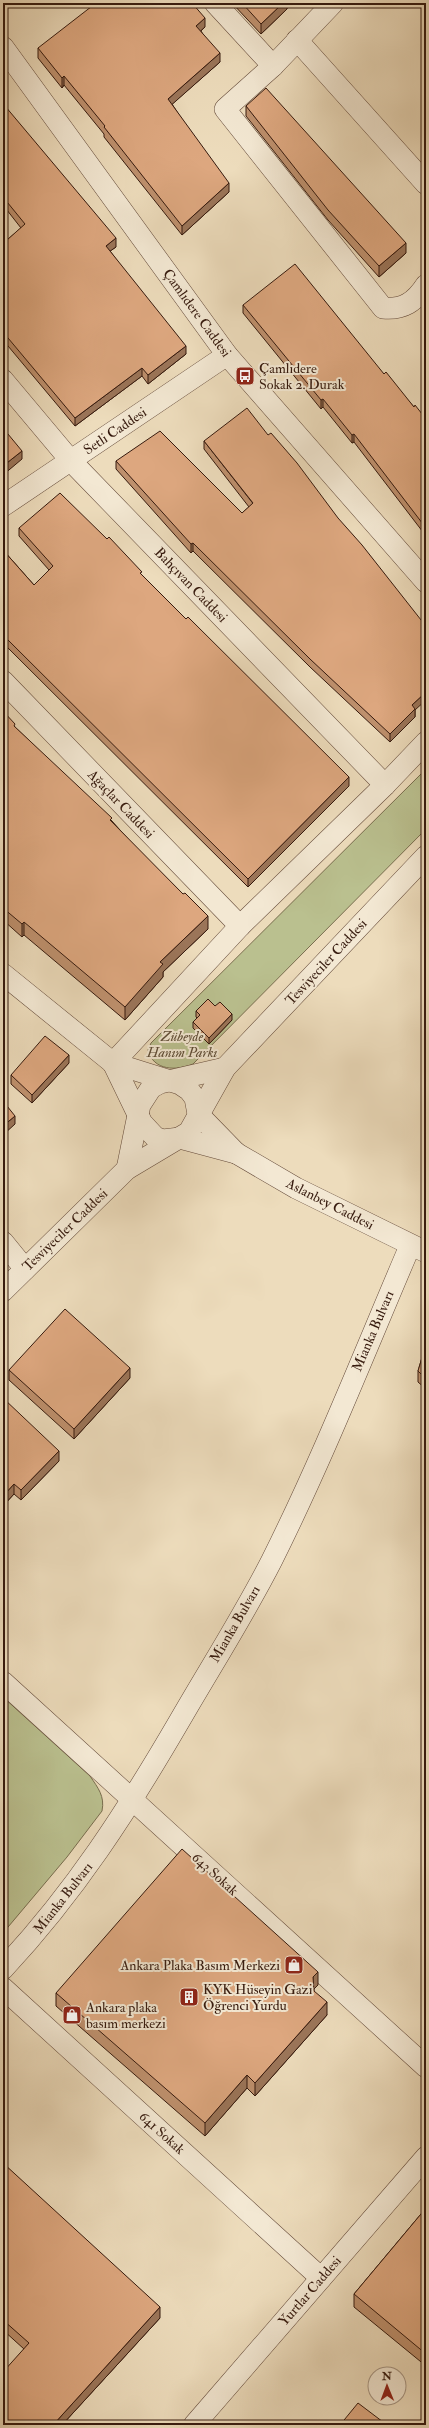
<svg xmlns="http://www.w3.org/2000/svg" width="429" height="2428" viewBox="0 0 429 2428" font-family="'IM FELL Double Pica',serif">
  <style>
    .green { fill: #bac08f; stroke: #786d4e }
    .lines { fill: none; stroke-linecap: round; stroke-linejoin: round }
    .minor-casing { stroke: #644a3a; stroke-width: 22 }
    .minor { stroke: #f3e8d3; stroke-width: 21 }
    .wall { fill: #be906d; stroke: #361a0e }
    .shaded-wall { fill: #9b7559; stroke: #361a0e }
    .building { fill: #dda77f; stroke: #361a0e }
    .labels { text-anchor: middle; dominant-baseline: central; stroke-width: 4; stroke-linejoin: round; paint-order: stroke }
    .street-label { font-size: 14px; fill: #361a0e; stroke: #f3e8d3 }
    .poi-label { font-size: 14px; fill: #361a0e; stroke: #f3e8d3; text-anchor: start }
    .park-label { font-size: 14px; font-style: italic; fill: #5e4c35; stroke: #f3e8d3 }
  </style>
  <rect width="100%" height="100%" fill="#eddcbc"/>
  <filter id="stains"><feTurbulence type="fractalNoise" baseFrequency=".005" numOctaves="4"/><feColorMatrix values="0 0 0 0 .2 0 0 0 0 .09 0 0 0 0 .02 0 0 0 .5 -.17"/></filter>
  <radialGradient id="worn" r=".72"><stop offset=".6" stop-color="#630" stop-opacity="0"/><stop offset="1" stop-color="#630" stop-opacity=".3"/></radialGradient>
  <!-- green -->
  <g class="green">
    <path d="M426 769V829L193 1064C177 1071 153 1071 148 1050L151 1043Z"/>
    <path d="M3 1697 90 1776C98 1788 105 1796 102 1811L67 1857 3 1933Z"/>
  </g>
  <g class="lines">
    <defs>
      <g id="minor">
        <polyline points="215,3 273,66"/>
        <path d="M333 3 273 66 225 109 383 308C403 310 415 302 426 285"/>
        <polyline points="297,40 426,184"/>
        <polyline points="3,47 227,355 426,582"/>
        <polyline points="3,380 71,461 385,785"/>
        <polyline points="3,506 227,355"/>
        <polyline points="3,681 240,926"/>
        <polyline points="3,974 113,1063 180,1084 189,1090 195,1098 198,1114 236,1153 296,1188 426,1252"/>
        <polyline points="113,1063 240,926 385,785 426,742"/>
        <polyline points="113,1063 142,1123 155,1137 163,1140 180,1138 236,1153"/>
        <polyline points="127,1169 140,1105 151,1088 160,1083 225,1068"/>
        <polyline points="3,1242 25,1269"/>
        <polyline points="3,1291 127,1169 189,1132 225,1068 426,856"/>
        <polyline points="3,1682 426,2067"/>
        <path d="M3 1969C75 1892 127 1811 180 1720 210 1668 244 1615 272 1560 323 1458 365 1351 410 1246"/>
        <polyline points="3,1988 321,2278"/>
        <polyline points="194,2425 426,2157"/>
      </g>
    </defs>
    <!-- minor casing -->
    <use href="#minor" class="minor-casing"/>
    <!-- minor -->
    <use href="#minor" class="minor"/>
  </g>
  <!-- wall -->
  <g class="wall">
    <polygon points="232,3 287,3 287,9 261,34"/>
    <polygon points="205,27 201,31 220,62 172,104 229,192 182,235 104,137 104,134 64,85 62,88 38,58 38,48"/>
    <polygon points="246,106 406,253 379,277 328,220 246,116"/>
    <polygon points="3,108 116,247 110,251 186,354 148,384 142,376 75,426 3,340 3,341 3,235 7,240 21,228 3,205"/>
    <polygon points="243,305 384,374 414,407 426,419 426,536 354,442 352,443 323,407 321,409 243,313"/>
    <polygon points="204,441 415,710 415,717 390,742 310,667 193,551 191,553 116,469 116,461 242,513 249,507 204,449"/>
    <polygon points="19,528 142,575 186,619 349,786 248,887 3,643 3,550 34,585 49,570 19,536"/>
    <polygon points="3,711 15,727 112,821 208,929 163,972 163,977 125,1020 24,935 22,937 3,920"/>
    <polygon points="215,1006 232,1020 209,1044 193,1028 193,1022 197,1018 196,1017 196,1011"/>
    <polygon points="69,1063 32,1103 11,1084 11,1075"/>
    <polygon points="426,1344 426,1389 418,1382 418,1371"/>
    <polygon points="9,1370 130,1378 74,1439 9,1380"/>
    <polygon points="3,1398 59,1461 21,1500 14,1494 3,1506"/>
    <polygon points="318,1985 314,1989 314,1991 327,2015 255,2096 247,2088 205,2136 56,2006 56,1993"/>
    <polygon points="3,2163 160,2318 62,2425 3,2425 24,2349 3,2330"/>
    <polygon points="426,2208 426,2366 354,2307 354,2294"/>
  </g>
  <!-- shaded-wall -->
  <g class="shaded-wall">
    <polygon points="283,3 287,3 287,9 261,34 261,24"/>
    <polygon points="205,18 205,27 196,35 196,26"/>
    <polygon points="220,53 220,62 168,108 168,99"/>
    <polygon points="64,76 64,85 62,88 62,78"/>
    <polygon points="229,183 229,192 182,235 182,226"/>
    <polygon points="116,238 116,247 106,254 106,246"/>
    <polygon points="406,243 406,253 379,277 379,266"/>
    <polygon points="186,346 186,354 148,384 148,375"/>
    <polygon points="142,368 142,376 75,426 75,418"/>
    <polygon points="323,399 323,407 321,409 321,400"/>
    <polygon points="354,434 354,442 352,443 352,435"/>
    <polygon points="22,451 22,459 3,475 3,466"/>
    <polygon points="193,543 193,551 191,553 191,544"/>
    <polygon points="426,692 426,700 415,710 415,717 390,742 390,734 412,705"/>
    <polygon points="349,777 349,786 248,887 248,879"/>
    <polygon points="208,916 208,929 163,972 163,977 125,1020 125,1007 160,962"/>
    <polygon points="24,922 24,935 22,937 22,924"/>
    <polygon points="232,1014 232,1020 209,1044 209,1038"/>
    <polygon points="69,1055 69,1063 32,1103 32,1095"/>
    <polygon points="15,1116 15,1124 3,1135 3,1126"/>
    <polygon points="130,1368 130,1378 74,1439 74,1429"/>
    <polygon points="59,1451 59,1461 21,1500 21,1490"/>
    <polygon points="14,1484 14,1494 3,1506 3,1496"/>
    <polygon points="318,1972 318,1985 313,1990 313,1977"/>
    <polygon points="327,2002 327,2015 255,2096 255,2083"/>
    <polygon points="247,2075 247,2088 205,2136 205,2123"/>
    <polygon points="160,2307 160,2318 62,2425 53,2425"/>
  </g>
  <!-- building -->
  <g class="building">
    <polygon points="96,3 192,3 205,18 196,26 220,53 168,99 229,183 182,226 104,127 105,126 64,76 62,78 38,48"/>
    <polygon points="242,3 283,3 261,24"/>
    <polygon points="266,88 406,243 379,266 328,210 246,106"/>
    <polygon points="5,106 116,238 106,246 186,346 148,375 142,368 75,418 3,332 3,235 7,240 25,224 3,197 3,108"/>
    <polygon points="295,264 384,374 386,372 414,407 415,405 426,419 426,528 354,434 352,435 323,399 321,400 243,305"/>
    <polygon points="247,408 268,435 271,433 297,463 338,518 362,545 425,625 423,626 426,630 426,692 412,705 415,709 390,734 310,659 193,543 191,544 116,461 160,431 242,513 253,503 204,441"/>
    <polygon points="3,428 22,451 3,466"/>
    <polygon points="60,493 107,539 109,537 142,572 140,573 186,619 188,617 349,777 248,879 3,635 3,550 34,585 53,566 19,528"/>
    <polygon points="3,711 15,724 14,726 112,818 110,820 183,894 185,893 208,916 160,962 163,964 125,1007 24,922 22,924 3,908"/>
    <polygon points="208,999 215,1006 220,1002 232,1014 209,1038 193,1022 200,1015 196,1011"/>
    <polygon points="45,1036 69,1055 32,1095 11,1075"/>
    <polygon points="3,1101 15,1116 3,1126"/>
    <polygon points="65,1309 130,1368 74,1429 9,1370"/>
    <polygon points="426,1344 426,1379 418,1371"/>
    <polygon points="3,1398 59,1451 21,1490 14,1484 3,1496"/>
    <polygon points="182,1849 318,1972 313,1977 314,1991 327,2002 255,2083 247,2075 205,2123 56,1993"/>
    <polygon points="3,2163 160,2307 53,2425 3,2425 3,2372 29,2343 3,2320"/>
    <polygon points="426,2208 426,2354 354,2294"/>
    <polygon points="358,2403 387,2425 340,2425"/>
  </g>
  <!-- icons -->
  <defs>
    <symbol id="bus-square" viewBox="-11 -11 22 22"><rect x="-9" y="-9" width="18" height="18" rx="4" fill="#8f2418" stroke="#f3e8d3"/><path d="M-5-6H5V4H4V6H2V4H-2V6H-4V4H-5ZM-3.5-4V0h7V-4ZM-3.5 1.2v1.5H-2V1.2ZM2 1.2v1.5H3.5V1.2Z" fill="#fff"/></symbol>
    <symbol id="shop-square" viewBox="-11 -11 22 22"><rect x="-9" y="-9" width="18" height="18" rx="4" fill="#8f2418" stroke="#f3e8d3"/><path d="M-5-2.5h2.3a2.7 3.5 0 0 1 5.4 0H5L5.5 6h-11ZM-1.5-2.5h3a1.5 2.3 0 0 0-3 0Z" fill="#fff"/></symbol>
    <symbol id="building-square" viewBox="-11 -11 22 22"><rect x="-9" y="-9" width="18" height="18" rx="4" fill="#8f2418" stroke="#f3e8d3"/><path d="M-4-6H4V6H1V3H-1V6H-4ZM-2.5-4.3h1.7v1.8h-1.7ZM.8-4.3h1.7v1.8H.8ZM-2.5-1h1.7V.8h-1.7ZM.8-1h1.7V.8H.8Z" fill="#fff"/></symbol>
  </defs>
  <g fill-rule="evenodd">
    <use href="#bus-square" x="234" y="365" width="22" height="22"/>
    <use href="#shop-square" x="283" y="1954" width="22" height="22"/>
    <use href="#building-square" x="178" y="1986" width="22" height="22"/>
    <use href="#shop-square" x="61" y="2004" width="22" height="22"/>
  </g>
  <g class="labels">
    <!-- street labels -->
    <g class="street-label">
      <text transform="translate(197 313) rotate(54)">Çamlıdere Caddesi</text>
      <text transform="translate(115 431) rotate(-34)">Setli Caddesi</text>
      <text transform="translate(191 585) rotate(46)">Bahçıvan Caddesi</text>
      <text transform="translate(121 804) rotate(46)">Ağaçlar Caddesi</text>
      <text transform="translate(326 962) rotate(-47)">Tesviyeciler Caddesi</text>
      <text transform="translate(330 1204) rotate(27)">Aslanbey Caddesi</text>
      <text transform="translate(65 1230) rotate(-44)">Tesviyeciler Caddesi</text>
      <text transform="translate(373 1331) rotate(-67)">Mianka Bulvarı</text>
      <text transform="translate(235 1624) rotate(-60)">Mianka Bulvarı</text>
      <text transform="translate(215 1874) rotate(42)">643 Sokak</text>
      <text transform="translate(63 1898) rotate(-52)">Mianka Bulvarı</text>
      <text transform="translate(162 2133) rotate(42)">641 Sokak</text>
      <text transform="translate(310 2291) rotate(-49)">Yurtlar Caddesi</text>
    </g>
    <!-- poi labels -->
    <g class="poi-label">
      <text x="259" y="368">Çamlıdere<tspan x="259" dy="16">Sokak 2. Durak</tspan></text>
      <text x="280" y="1965" text-anchor="end">Ankara Plaka Basım Merkezi</text>
      <text x="203" y="1989">KYK Hüseyin Gazi<tspan x="203" dy="16">Öğrenci Yurdu</tspan></text>
      <text x="86" y="2007">Ankara plaka<tspan x="86" dy="16">basım merkezi</tspan></text>
    </g>
    <!-- park labels -->
    <g class="park-label">
      <text x="182" y="1036">Zübeyde<tspan x="182" dy="16">Hanım Parkı</tspan></text>
    </g>
  </g>
  <!-- margin -->
  <rect width="429" height="2428" fill="none" stroke="#eddcbc" stroke-width="16"/>
  <rect x="4" y="4" width="421" height="2420" fill="none" stroke="#361a0e" stroke-width="2"/>
  <rect x="8" y="8" width="413" height="2412" fill="none" stroke="#361a0e"/>
  <!-- north arrow -->
  <g transform="translate(387 2386) rotate(359)"><circle r="19" fill="#f3e8d3" stroke="#a79684"/>
  <path d="M0-3L7 15L0 10L-7 15Z" fill="#8f2418"/>
  <text y="-6" font-size="11" font-weight="bold" text-anchor="middle" fill="#361a0e">N</text>
  </g>
  <rect width="100%" height="100%" filter="url(#stains)"/>
  <rect width="100%" height="100%" fill="url(#worn)"/>
</svg>
